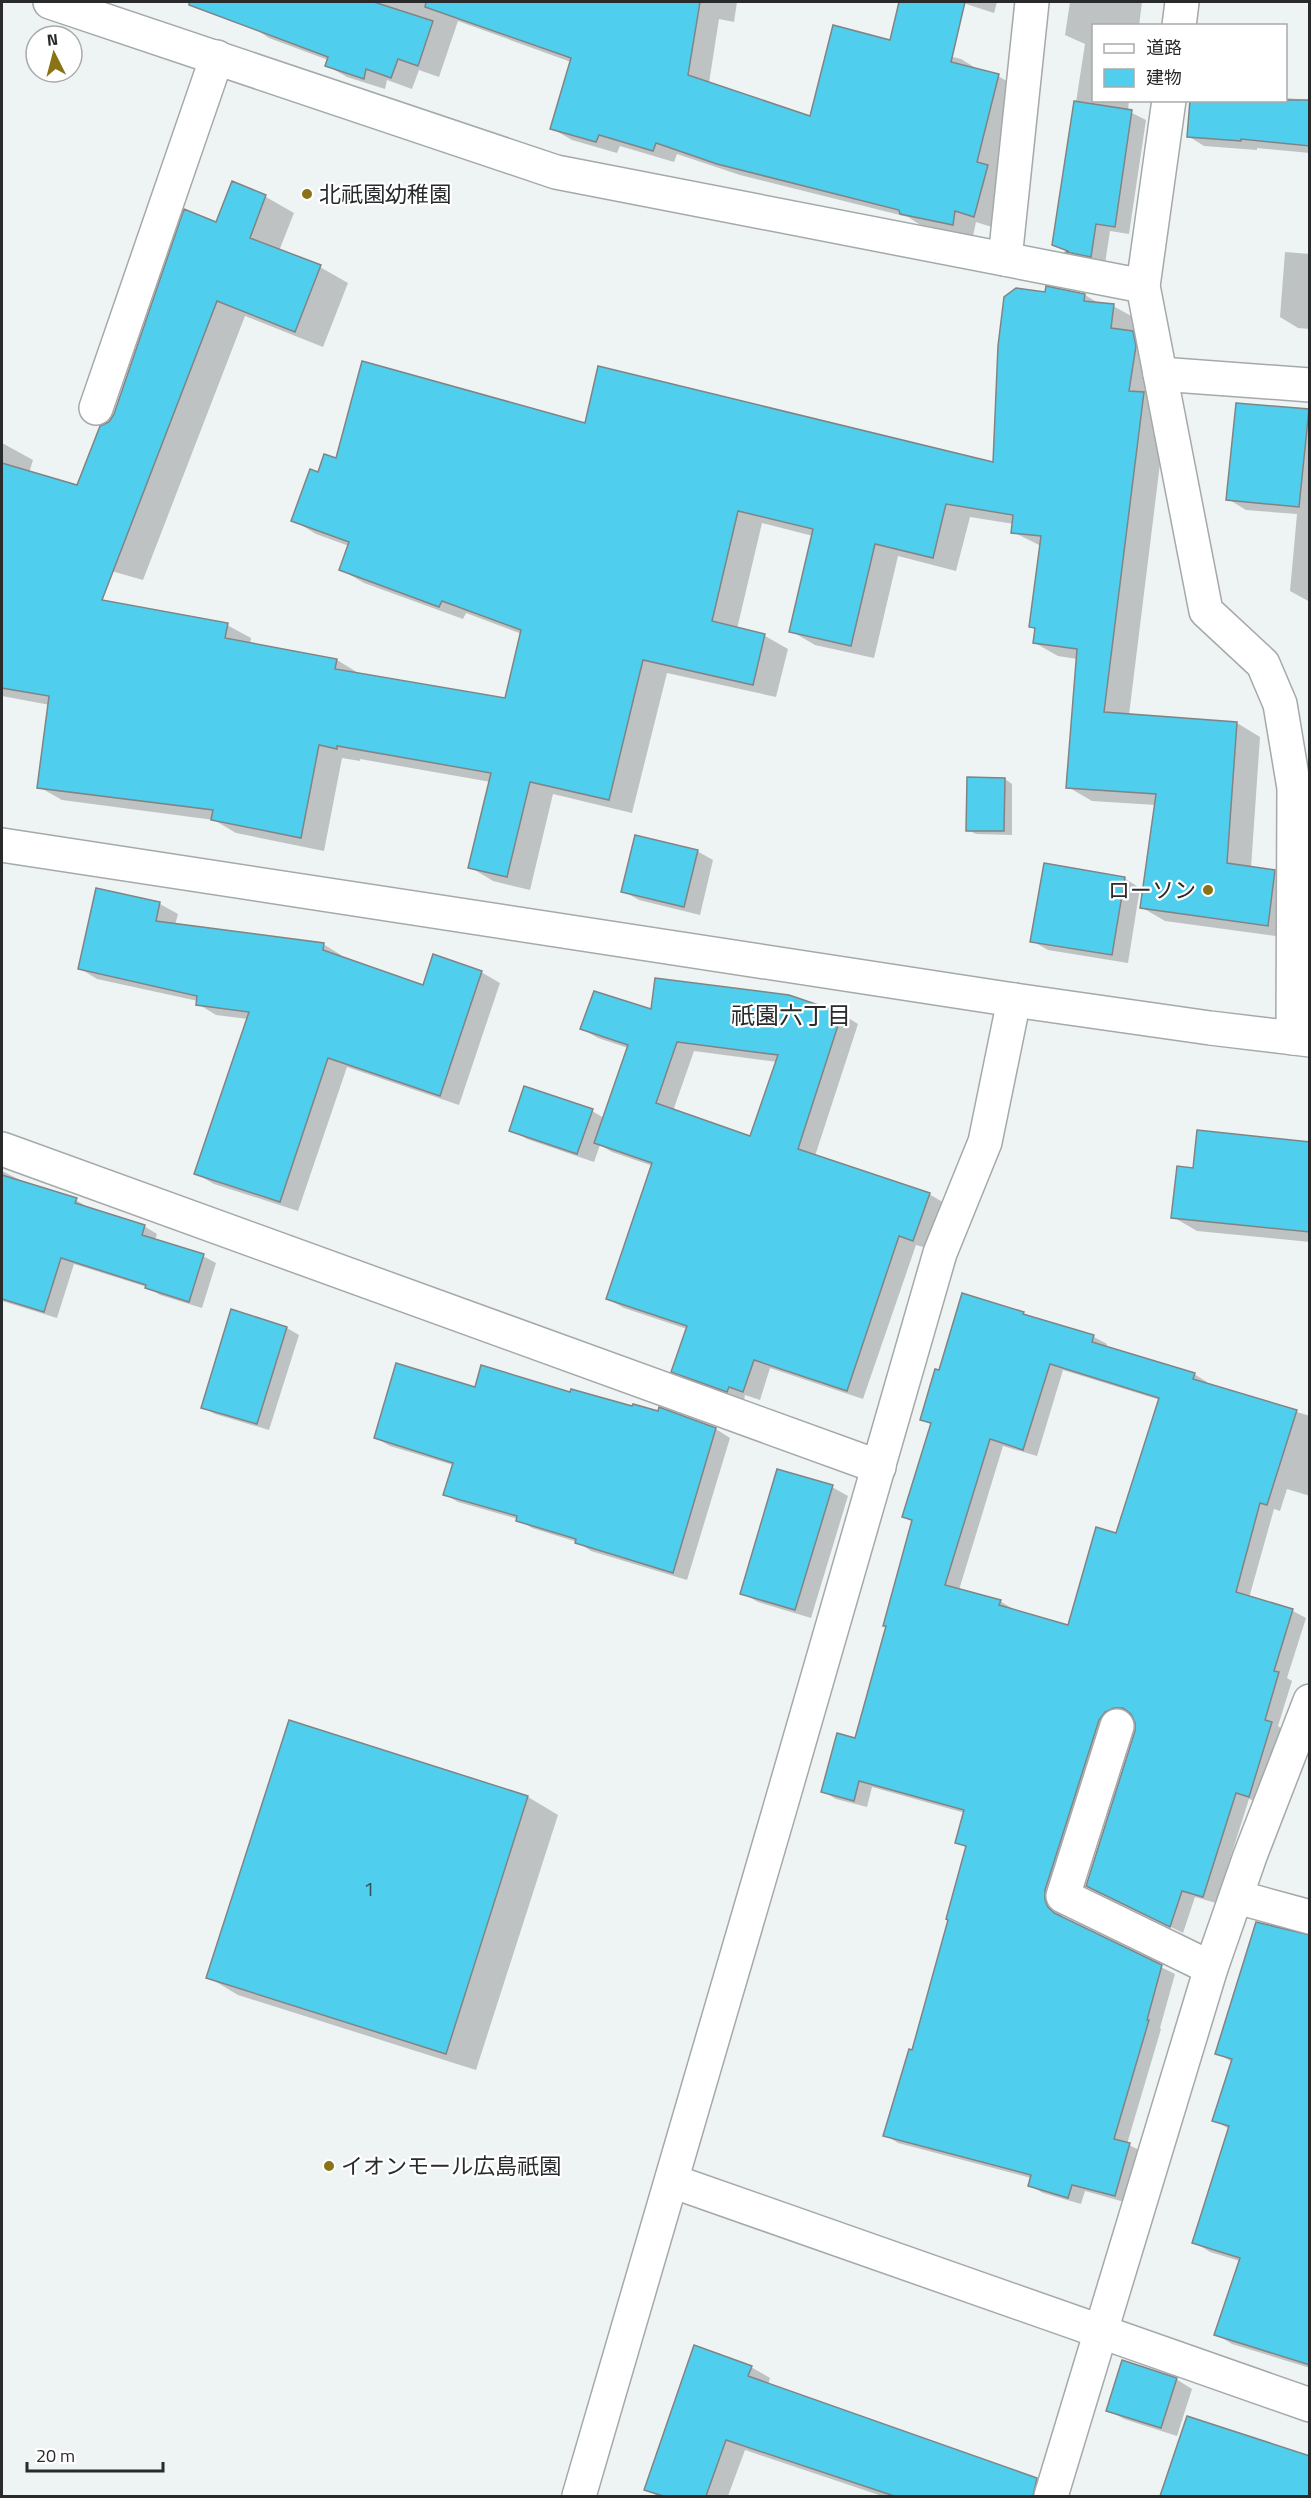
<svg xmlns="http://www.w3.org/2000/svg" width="1311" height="2498" viewBox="0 0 1311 2498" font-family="'Titillium Web','Noto Sans JP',sans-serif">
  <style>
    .shadow { fill: #0003; fill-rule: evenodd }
    .building { fill: #50ceed; stroke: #808485; stroke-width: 1.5; fill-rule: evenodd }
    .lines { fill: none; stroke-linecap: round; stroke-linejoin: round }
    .minor-casing { stroke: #a5a9aa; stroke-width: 36 }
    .minor { stroke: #fff; stroke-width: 33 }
    .poi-dot { fill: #897316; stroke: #fff; stroke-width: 2 }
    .labels { text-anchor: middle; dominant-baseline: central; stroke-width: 4.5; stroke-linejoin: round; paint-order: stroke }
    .number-label { font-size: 20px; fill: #33535c }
    .poi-label { font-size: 22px; fill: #292a2b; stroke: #fff; text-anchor: start }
    .neighbourhood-label { font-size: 24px; fill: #292a2b; stroke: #fff }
  </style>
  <rect width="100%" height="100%" fill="#eef3f4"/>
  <!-- shadow -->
  <g class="shadow">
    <polygon points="201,2 737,2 734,22 719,19 709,83 811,117 834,27 961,59 982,72 998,76 1019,88 995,228 976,222 973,236 922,226 908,217 740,175 677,154 674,162 620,146 617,153 572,140 551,128 571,62 458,21 439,77 419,70 412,89 387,80 385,89 347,77 326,65 328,60 269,38 230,12"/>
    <polygon points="960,2 997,2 994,13"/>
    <polygon points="1070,2 1142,2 1139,26 1094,26 1094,100 1129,100 1128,111 1146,120 1129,234 1110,231 1105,264 1082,259 1054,244 1085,44 1065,35"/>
    <polygon points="1286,98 1310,100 1310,153 1257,148 1257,150 1204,146 1188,136 1286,100"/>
    <polygon points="232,183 266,197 294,213 279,251 320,267 348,283 323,347 245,316 143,580 2,540 2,443 33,460 29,473 78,487 110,423 217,224"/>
    <polygon points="1285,252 1310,254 1310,329 1298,328 1280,317"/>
    <polygon points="1046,294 1085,295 1100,304 1113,306 1137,319 1135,334 1156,346 1167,407 1129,715 1237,723 1260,737 1251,868 1274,871 1298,885 1291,938 1165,921 1141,907 1156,805 1092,801 1068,787 1077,659 1058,656 1035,643 1036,630 1030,626 1041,546 1013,532 1014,524 970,517 956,571 898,556 874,658 815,645 791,631 813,536 762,523 737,629 765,636 788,649 776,697 667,673 632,813 553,794 530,890 493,881 470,867 491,782 360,759 360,761 342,758 324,851 236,833 214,820 62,800 39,787 50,705 2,696 2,604 75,625 227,625 251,638 250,644 337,660 360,674 506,700 522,634 466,613 463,619 364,583 340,569 349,546 316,534 293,520 318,474 337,460 586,425 994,464"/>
    <polygon points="1308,411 1310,412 1310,602 1290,591 1297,514 1246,510 1228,499"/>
    <polygon points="1005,779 1012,784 1012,835 976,834 968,830"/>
    <polygon points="697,851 713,860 700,915 639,900 623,891"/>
    <polygon points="1124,878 1140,888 1128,963 1048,950 1032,941"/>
    <polygon points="160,904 178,914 175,925 323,944 341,955 341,958 424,987 481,972 500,983 459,1105 347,1067 298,1211 214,1184 195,1173 248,1019 216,1015 198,1004 198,1001 97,979 79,968"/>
    <path d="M652 1011 842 1014 858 1024 815 1156 929 1194 946 1204 930 1249 916 1245 863 1399 770 1368 760 1400 745 1395 744 1400 689 1381 673 1371 687 1329 624 1308 608 1299 653 1166 612 1152 600 1145 594 1162 527 1139 511 1130 592 1111 604 1118 628 1048 598 1038 582 1029ZM694 1051 778 1062 751 1138 673 1111Z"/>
    <polygon points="1310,1143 1310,1242 1197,1231 1173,1217 1195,1169"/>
    <polygon points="2,1171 20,1180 76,1200 89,1208 144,1226 157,1234 155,1240 203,1256 216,1263 202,1308 160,1295 147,1287 74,1264 57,1318 2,1301"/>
    <path d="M1023 1313 1034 1319 1094 1337 1107 1344 1106 1347 1194 1374 1207 1382 1206 1384 1310 1416V1496L1287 1489 1280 1511 1274 1509 1249 1598 1293 1611 1306 1618 1287 1678 1292 1681 1278 1726 1285 1731 1262 1803 1249 1799 1216 1903 1195 1897 1183 1933 1101 1893 1136 1731 1137 1722 1133 1715 1128 1714 1057 1908 1064 1919 1175 1974 1160 2028 1161 2029 1127 2144 1143 2152 1128 2203 1085 2191 1081 2204 1043 2193 1029 2185 1031 2178 898 2143 885 2135 913 2051 967 1848 957 1842 965 1813 872 1787 867 1807 836 1799 822 1791 856 1740 887 1626 913 1522 904 1517 932 1425 921 1419 940 1372ZM1063 1370 1160 1400 1117 1535 1069 1627 1013 1611V1609L1000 1601 959 1590 1003 1446 1037 1456Z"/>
    <polygon points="287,1328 299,1335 269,1430 215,1414 202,1407"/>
    <polygon points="476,1389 571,1394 659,1413 660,1409 716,1429 730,1438 687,1580 591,1551 577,1542 532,1528 518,1519 458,1502 444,1494 453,1465 390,1446 376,1438"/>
    <polygon points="832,1487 848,1496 811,1618 758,1602 742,1593"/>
    <polygon points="290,1722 528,1797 558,1815 476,2070 238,1995 208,1977"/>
    <polygon points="1310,1936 1310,2368 1232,2344 1216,2334 1240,2261 1210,2252 1194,2242 1229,2129 1214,2120 1232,2062 1217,2053"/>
    <polygon points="751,2367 770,2378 768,2385 1019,2473 1038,2484 1034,2496 882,2496 745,2450 728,2496 658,2496 645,2489"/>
    <polygon points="1176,2379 1192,2389 1177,2436 1124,2419 1108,2410"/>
    <polygon points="1188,2418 1310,2457 1310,2496 1162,2496"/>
  </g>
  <!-- building -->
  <g class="building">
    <polygon points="189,2 374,2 433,21 418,66 398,59 391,78 366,69 364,79 325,66 328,57 189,5"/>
    <polygon points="426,2 700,2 688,75 810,116 833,25 890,40 899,2 965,2 951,62 999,74 977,162 988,165 974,217 955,211 953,225 900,214 899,210 717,164 656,143 653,151 599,135 596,142 550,129 571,58 425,7"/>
    <polygon points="1190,100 1310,100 1310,146 1241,139 1241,141 1187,137"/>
    <polygon points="1074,101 1132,110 1115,227 1096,224 1091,257 1066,252 1068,251 1052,245"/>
    <polygon points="232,181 266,195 250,238 321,265 295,332 217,301 102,600 228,623 225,638 337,659 335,669 505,698 521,630 442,601 439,607 339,570 349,542 291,521 310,469 318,472 324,454 336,458 362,361 585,423 598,366 993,462 998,346 1004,297 1016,288 1045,292 1046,286 1085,294 1084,301 1114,304 1111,328 1133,331 1136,346 1129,391 1144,392 1104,712 1237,722 1227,863 1275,870 1268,926 1140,908 1156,794 1066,788 1077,649 1033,643 1035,628 1029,627 1041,536 1011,533 1013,515 946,504 933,558 875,544 851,646 789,632 813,529 738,511 712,621 765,634 753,685 643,660 609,800 530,782 507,877 468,868 491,773 337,746 337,749 319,745 301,838 211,820 213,810 37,788 49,696 2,688 2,463 77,485 100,426 109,422 114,414 184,209 216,222"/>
    <polygon points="1236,403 1309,409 1299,507 1226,500"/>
    <polygon points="967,777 1005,778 1004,831 966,831"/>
    <polygon points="635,835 698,850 684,907 621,892"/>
    <polygon points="1044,863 1125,877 1112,955 1030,942"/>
    <polygon points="96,888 160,902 156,921 324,943 323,950 423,985 433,954 482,971 440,1096 328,1058 280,1202 194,1174 249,1012 196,1005 197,996 78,969"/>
    <path d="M655 978 789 995 842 1013 798 1149 930 1193 913 1241 899 1236 847 1391 754 1360 743 1392 729 1387 727 1392 671 1372 687 1326 606 1299 652 1163 594 1143 628 1045 580 1029 594 991 651 1009ZM677 1042 778 1055 750 1136 656 1103Z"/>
    <polygon points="524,1086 593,1109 577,1154 509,1131"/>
    <polygon points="1197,1130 1310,1142 1310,1232 1171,1218 1177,1166 1193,1168"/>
    <polygon points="2,1175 77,1198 75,1203 145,1225 142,1235 204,1254 189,1302 145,1288 146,1285 61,1258 44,1312 2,1299"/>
    <path d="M962 1293 1024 1312 1023 1314 1094 1335 1092 1342 1195 1373 1193 1379 1297 1410 1267 1505 1260 1503 1236 1592 1293 1609 1274 1671 1279 1672 1265 1720 1272 1722 1249 1797 1236 1793 1203 1897 1182 1891 1170 1927 1086 1886 1135 1731V1723L1131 1714 1123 1708H1114L1105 1712 1099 1720 1045 1890V1900L1048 1907 1054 1913 1162 1965 1147 2020H1149L1114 2139 1130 2143 1115 2196 1072 2185 1068 2198 1028 2186 1031 2175 883 2136 909 2049 912 2050 948 1920 946 1919 966 1846 955 1843 964 1810 859 1781 854 1801 821 1792 837 1733 855 1738 886 1626H883L912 1520 902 1517 931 1423 920 1420 935 1369 939 1370ZM1050 1364 1159 1398 1116 1533 1096 1527 1068 1625 999 1605 1001 1600 945 1585 990 1439 1023 1450Z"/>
    <polygon points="231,1309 287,1327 257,1424 201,1408"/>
    <polygon points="396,1363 475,1387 481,1365 570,1392 571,1389 632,1406 633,1404 658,1411 659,1407 716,1428 673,1573 575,1543 576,1539 516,1521 517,1516 443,1495 453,1463 374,1438"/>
    <polygon points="777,1469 833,1485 795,1610 740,1594"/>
    <polygon points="289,1720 528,1796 446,2054 206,1978"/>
    <polygon points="1256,1922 1310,1935 1310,2365 1214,2335 1240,2258 1192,2243 1229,2126 1212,2121 1232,2059 1215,2054"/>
    <polygon points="694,2345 752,2366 748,2376 1037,2478 1033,2496 894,2496 726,2440 706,2496 663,2496 644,2490"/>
    <polygon points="1122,2360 1177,2378 1161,2428 1106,2411"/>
    <polygon points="1187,2416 1310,2456 1310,2496 1160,2496"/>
  </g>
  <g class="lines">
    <defs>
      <g id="minor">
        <polyline points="50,2 556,172 1143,286"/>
        <polyline points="1179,26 1182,2"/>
        <polyline points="1169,100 1143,286 1206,611 1263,664 1280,704 1294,788 1293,1038"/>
        <polyline points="1005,259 1032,2"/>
        <polyline points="1160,374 1310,385"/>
        <polyline points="96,408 217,57"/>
        <polyline points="2,845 1014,1000 1210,1028 1310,1040"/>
        <polyline points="2,1149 879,1467"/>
        <polyline points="1117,1726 1063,1896 1211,1968"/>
        <polyline points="1237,1897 1310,1917"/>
        <polyline points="672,2181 1310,2405"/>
        <polyline points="579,2496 780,1808 940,1253 985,1142 1014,1000"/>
        <polyline points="1051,2496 1211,1968 1250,1856 1310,1701"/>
      </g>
    </defs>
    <!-- minor casing -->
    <use href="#minor" class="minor-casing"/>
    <!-- minor -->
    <use href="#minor" class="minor"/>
  </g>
  <!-- markers -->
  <g class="poi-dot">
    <circle cx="307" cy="194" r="6"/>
    <circle cx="1208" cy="890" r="6"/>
    <circle cx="329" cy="2166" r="6"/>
  </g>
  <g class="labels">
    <!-- number labels -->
    <g class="number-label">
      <text x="369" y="1888">1</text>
    </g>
    <!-- poi labels -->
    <g class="poi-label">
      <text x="319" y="194">北祇園幼稚園</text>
      <text x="1196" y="890" text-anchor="end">ローソン</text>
      <text x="341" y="2166">イオンモール広島祇園</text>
    </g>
    <!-- neighbourhood labels -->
    <g class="neighbourhood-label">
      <text x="791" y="1015">祇園六丁目</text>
    </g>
  </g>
  <!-- border -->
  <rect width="1311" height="2498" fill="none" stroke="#292a2b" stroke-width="6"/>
  <!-- legend -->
  <rect x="1092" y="24" width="195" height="78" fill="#ffffff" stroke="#a9aaaa" stroke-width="1.5"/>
  <rect x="1104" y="44" width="30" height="9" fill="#ffffff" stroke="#a9aaaa" stroke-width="1.5"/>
  <text x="1146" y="54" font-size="18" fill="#292a2b">道路</text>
  <rect x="1104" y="69" width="30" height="18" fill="#50ceed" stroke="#a9aaaa" stroke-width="1.5"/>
  <text x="1146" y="84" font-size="18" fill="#292a2b">建物</text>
  <!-- north arrow -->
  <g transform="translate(54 54) rotate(354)"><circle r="28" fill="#ffffff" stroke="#a9aaaa" stroke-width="1.5"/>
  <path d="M0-4.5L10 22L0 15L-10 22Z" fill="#897316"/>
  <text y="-9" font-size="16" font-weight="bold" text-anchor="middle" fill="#292a2b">N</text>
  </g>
  <!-- scale -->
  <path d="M27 2462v9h136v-9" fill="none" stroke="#292a2b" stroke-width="3"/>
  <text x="36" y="2462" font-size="18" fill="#292a2b" stroke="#ffffff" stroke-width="4.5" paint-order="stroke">20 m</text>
</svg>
